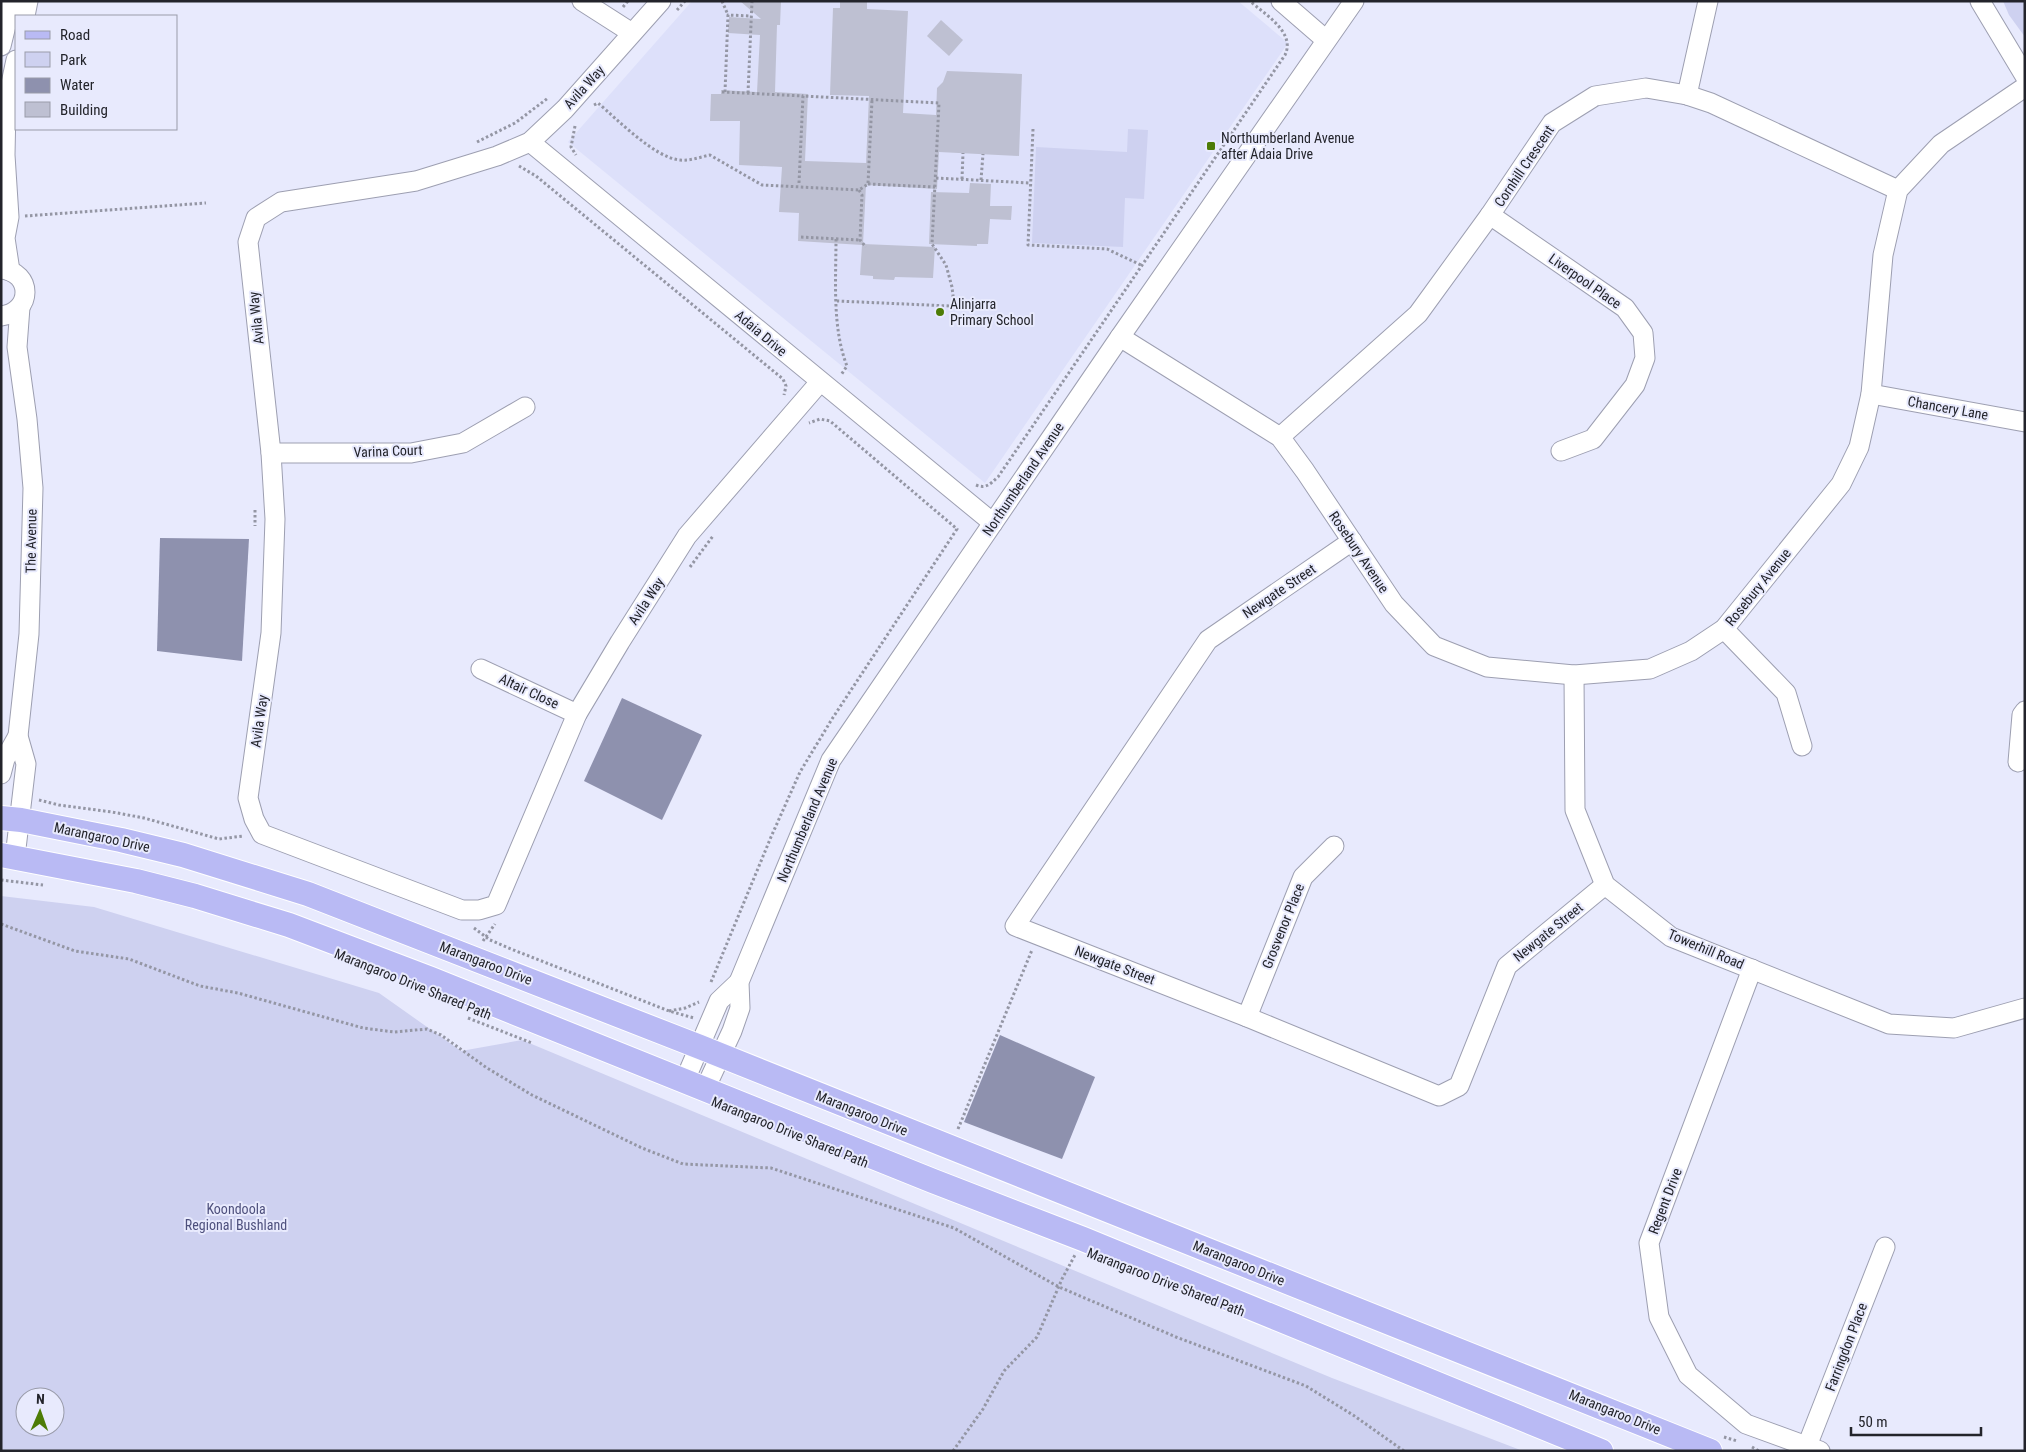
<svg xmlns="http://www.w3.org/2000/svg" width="2026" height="1452" viewBox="0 0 2026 1452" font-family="'Roboto Condensed',sans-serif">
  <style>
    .built { fill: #dde0fa }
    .green { fill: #ced1f0; fill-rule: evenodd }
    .water { fill: #8e91ae }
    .building { fill: #bec0d2 }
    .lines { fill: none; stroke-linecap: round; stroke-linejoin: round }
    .minor-casing { stroke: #9d9fb1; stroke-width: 21 }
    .major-casing { stroke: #fff; stroke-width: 26 }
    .path { stroke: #9496a4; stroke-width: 3; stroke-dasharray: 2.5 2.5; stroke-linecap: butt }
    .minor { stroke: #fff; stroke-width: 19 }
    .major { stroke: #b9baf4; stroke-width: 24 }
    .poi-dot { fill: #4d7c06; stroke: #e8eafd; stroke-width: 2 }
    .labels { text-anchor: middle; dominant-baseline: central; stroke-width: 4; stroke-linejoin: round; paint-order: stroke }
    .street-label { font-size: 14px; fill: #23242b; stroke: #e8eafd }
    .poi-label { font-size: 14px; fill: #23242b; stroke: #e8eafd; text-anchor: start }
    .park-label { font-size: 14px; fill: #4e507d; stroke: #e8eafd }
  </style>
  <rect width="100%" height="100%" fill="#e8eafd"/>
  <!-- built -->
  <polygon class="built" points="692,1 1238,1 1288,43 985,483 568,142"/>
  <!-- green -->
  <g class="green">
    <polygon points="2003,1 2025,1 2025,37 2009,15"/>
    <polygon points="1128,129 1148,130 1144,199 1125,198 1123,247 1032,243 1036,147 1127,152"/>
    <path d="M1 896 94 907 379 993 461 1051 522 1040 1332 1378 1523 1451H1ZM25 1397H55V1427H25Z"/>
  </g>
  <!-- water -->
  <g class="water">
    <polygon points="160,538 249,539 242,661 157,651"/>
    <polygon points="622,698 702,735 662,820 584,781"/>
    <polygon points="1000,1035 1095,1077 1062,1159 964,1122"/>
  </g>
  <!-- building -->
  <g class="building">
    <polygon points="740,1 781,1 780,25 777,25 775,92 808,94 805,161 866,163 869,96 830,95 833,8 840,8 840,1 867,1 867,9 908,11 903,113 936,115 937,88 943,82 947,71 1022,74 1019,156 939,152 937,189 866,185 863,244 935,247 933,278 895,277 894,280 873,279 873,276 860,275 862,245 798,241 799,213 779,212 782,167 739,165 740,121 710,121 711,94 721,94 721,90 757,92 760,35 728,33 729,17 761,19"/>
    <polygon points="941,20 963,40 949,56 927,36"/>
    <polygon points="970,183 991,184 990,206 1012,206 1011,220 990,219 988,244 977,244 977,246 929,244 931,192 969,193"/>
  </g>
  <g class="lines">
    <defs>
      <g id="minor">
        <polyline points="582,1 632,33"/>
        <polyline points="661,1 565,109 530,142 497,156 416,181 281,202 256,218 248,242 271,453 275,519 271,633 248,798 254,819 262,834 462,910 479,910 496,905 577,714 620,642 687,536 820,382"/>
        <polyline points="1281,1 1326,40"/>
        <polyline points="1980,1 2025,76"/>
        <polyline points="25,16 28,1"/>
        <polyline points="1,46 12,1"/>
        <polyline points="1687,95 1708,1"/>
        <polyline points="530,142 993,523"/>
        <polyline points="1490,215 1625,308 1643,333 1645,358 1635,385 1593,439 1561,451"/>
        <path d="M1 269C33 272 33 312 1 316"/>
        <polyline points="10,271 5,238 9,217 5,155 6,107 16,60"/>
        <polyline points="1120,337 1280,437 1305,471 1394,604 1434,646 1487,667 1574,675 1650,669 1691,651 1724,629 1841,484 1859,447 1871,394 1883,255 1898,190 1941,144 2025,87"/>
        <polyline points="1871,394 2025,422"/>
        <polyline points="1280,437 1418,314 1490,215 1552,123 1595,96 1646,88 1687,95 1711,103 1898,190"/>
        <polyline points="271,453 411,453 463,443 525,407"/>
        <polyline points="1352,541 1208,640 1015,926 1247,1017 1439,1096 1459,1086 1507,966 1605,885"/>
        <polyline points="1724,629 1786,693 1802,746"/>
        <polyline points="481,669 577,714"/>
        <polyline points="1574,675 1575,810 1605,885 1671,937 1889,1024 1954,1028 2025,1008"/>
        <polyline points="2018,762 2022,715 2025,711"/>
        <polyline points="1,774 5,759 18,736"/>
        <polyline points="15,857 26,764 18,736 29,634 33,488 27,419 17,347 20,307"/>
        <polyline points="1752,969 1649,1243 1659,1317 1688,1375 1746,1424 1820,1451"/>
        <polyline points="1247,1017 1303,877 1334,846"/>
        <polyline points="685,1080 719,1001 739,982"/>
        <polyline points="705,1089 732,1031 740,1008 739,982 831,760 1120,337 1354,1"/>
        <polyline points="1807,1446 1885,1247"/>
      </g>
      <g id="major">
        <polyline points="1,818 21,820 121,840 183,855 308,894 700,1047 1710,1451"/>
        <polyline points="1,855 136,881 195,896 289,925 431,979 933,1181 1083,1239 1601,1451"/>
      </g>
    </defs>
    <!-- minor casing -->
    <use href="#minor" class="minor-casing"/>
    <!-- major casing -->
    <use href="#major" class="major-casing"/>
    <!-- path -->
    <g class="path">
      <polyline points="722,1 728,15"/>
      <polyline points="623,7 628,1"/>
      <polyline points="677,10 685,1"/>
      <polyline points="722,92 803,96"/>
      <polyline points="725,92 728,15 751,16"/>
      <polyline points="748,93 752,1"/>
      <path d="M594 105 598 103C618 120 655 158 680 160 691 161 700 157 710 155L762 185 859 190 868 184 872 100"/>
      <polyline points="575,126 571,147 576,155"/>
      <polyline points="1033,129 1028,245 1107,249 1141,265"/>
      <polyline points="477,142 515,123 548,98"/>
      <polyline points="519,166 536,176 783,379 786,386 784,395"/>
      <polyline points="936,178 1030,183"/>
      <polyline points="962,179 963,153"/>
      <polyline points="981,180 983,154"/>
      <polyline points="799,183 803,96 939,103 932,244 946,265 952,287 954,304 950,306 837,301"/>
      <polyline points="868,184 935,187"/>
      <polyline points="859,190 862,195 860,240 866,247"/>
      <polyline points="25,216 206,203"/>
      <polyline points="801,237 860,240"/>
      <path d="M836 239C836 280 832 328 847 366L841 375"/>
      <path d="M976 485C986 489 990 484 998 477L1285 55C1296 32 1264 14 1250 1"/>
      <polyline points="255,510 255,526"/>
      <polyline points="690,567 713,536"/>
      <polyline points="39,800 59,805 112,812 144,818 219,839 243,836"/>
      <polyline points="1,880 43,885"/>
      <polyline points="1,924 75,951 129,959 200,986 238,993 363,1028 394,1032 427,1029 441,1035 487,1068 532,1095 642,1148 683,1164 771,1168 954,1228 1059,1287 1176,1337 1306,1386 1353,1415 1404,1451"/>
      <polyline points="474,928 490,940 511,949 669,1011 694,1018"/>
      <polyline points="483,941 495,924"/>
      <polyline points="711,982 771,837 800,772 832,719 957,529 830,421 820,419 809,423"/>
      <polyline points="669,1011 685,1008 699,1002"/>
      <polyline points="468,1018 532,1043"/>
      <polyline points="958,1129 1032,950"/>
      <polyline points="1724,1437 1737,1441"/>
      <polyline points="1752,1447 1759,1451"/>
      <polyline points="953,1451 983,1409 1004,1371 1037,1337 1062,1279 1075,1255"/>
    </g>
    <!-- minor -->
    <use href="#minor" class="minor"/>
    <!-- major -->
    <use href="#major" class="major"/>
  </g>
  <!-- markers -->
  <g class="poi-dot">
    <rect x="1206" y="141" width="10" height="10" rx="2.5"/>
    <circle cx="940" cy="312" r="5"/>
  </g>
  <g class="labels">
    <!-- street labels -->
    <g class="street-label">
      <text transform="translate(584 87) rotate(-48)">Avila Way</text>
      <text transform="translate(1524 166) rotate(-56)">Cornhill Crescent</text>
      <text transform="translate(1585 281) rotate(35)">Liverpool Place</text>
      <text transform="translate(256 318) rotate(-96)">Avila Way</text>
      <text transform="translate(761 333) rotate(40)">Adaia Drive</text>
      <text transform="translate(1948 408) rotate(10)">Chancery Lane</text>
      <text transform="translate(388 451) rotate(-2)">Varina Court</text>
      <text transform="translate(1023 479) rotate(-56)">Northumberland Avenue</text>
      <text transform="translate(31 541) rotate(-89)">The Avenue</text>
      <text transform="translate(1359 552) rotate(56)">Rosebury Avenue</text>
      <text transform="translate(1758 587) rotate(-51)">Rosebury Avenue</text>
      <text transform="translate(1279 591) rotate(-34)">Newgate Street</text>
      <text transform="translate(646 601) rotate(-57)">Avila Way</text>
      <text transform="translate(529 691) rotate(25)">Altair Close</text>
      <text transform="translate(259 721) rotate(-82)">Avila Way</text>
      <text transform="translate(807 820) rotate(-67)">Northumberland Avenue</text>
      <text transform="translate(102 837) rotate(12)">Marangaroo Drive</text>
      <text transform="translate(1283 926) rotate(-68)">Grosvenor Place</text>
      <text transform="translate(1548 932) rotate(-39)">Newgate Street</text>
      <text transform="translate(1706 949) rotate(23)">Towerhill Road</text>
      <text transform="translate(486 963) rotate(21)">Marangaroo Drive</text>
      <text transform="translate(1115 965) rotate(21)">Newgate Street</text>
      <text transform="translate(413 984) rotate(22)">Marangaroo Drive Shared Path</text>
      <text transform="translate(862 1113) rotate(22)">Marangaroo Drive</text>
      <text transform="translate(790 1132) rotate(22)">Marangaroo Drive Shared Path</text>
      <text transform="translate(1665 1201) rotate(-69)">Regent Drive</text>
      <text transform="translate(1239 1263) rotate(22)">Marangaroo Drive</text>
      <text transform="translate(1166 1282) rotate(21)">Marangaroo Drive Shared Path</text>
      <text transform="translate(1846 1347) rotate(-69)">Farringdon Place</text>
      <text transform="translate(1615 1412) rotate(22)">Marangaroo Drive</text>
    </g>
    <!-- poi labels -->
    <g class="poi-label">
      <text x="1221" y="138">Northumberland Avenue<tspan x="1221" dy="16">after Adaia Drive</tspan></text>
      <text x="950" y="304">Alinjarra<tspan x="950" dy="16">Primary School</tspan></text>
    </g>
    <!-- park labels -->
    <g class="park-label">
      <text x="236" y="1209">Koondoola<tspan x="236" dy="16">Regional Bushland</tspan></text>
    </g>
  </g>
  <!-- border -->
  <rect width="2026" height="1452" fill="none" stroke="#23242b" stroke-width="5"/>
  <!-- legend -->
  <rect x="15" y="15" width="162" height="115" fill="#e8eafd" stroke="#999ba9"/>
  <rect x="25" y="31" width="25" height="8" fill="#b9baf4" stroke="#999ba9"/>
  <text x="60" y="40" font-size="15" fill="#23242b">Road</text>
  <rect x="25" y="52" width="25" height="15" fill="#ced1f0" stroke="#999ba9"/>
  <text x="60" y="65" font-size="15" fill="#23242b">Park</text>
  <rect x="25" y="78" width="25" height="15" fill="#8e91ae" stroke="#999ba9"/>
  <text x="60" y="90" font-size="15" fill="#23242b">Water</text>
  <rect x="25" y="102" width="25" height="15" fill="#bec0d2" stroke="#999ba9"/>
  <text x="60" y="115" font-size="15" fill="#23242b">Building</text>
  <!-- north arrow -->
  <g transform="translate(40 1412) rotate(2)"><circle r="24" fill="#e8eafd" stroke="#999ba9"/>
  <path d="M0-4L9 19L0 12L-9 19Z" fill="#4d7c06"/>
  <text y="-8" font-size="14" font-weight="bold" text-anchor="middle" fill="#23242b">N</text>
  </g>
  <!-- scale -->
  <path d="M1851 1427v8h130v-8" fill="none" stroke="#23242b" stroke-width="2.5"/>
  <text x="1858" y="1427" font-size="15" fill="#23242b" stroke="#e8eafd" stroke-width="4" paint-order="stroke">50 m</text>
</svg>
